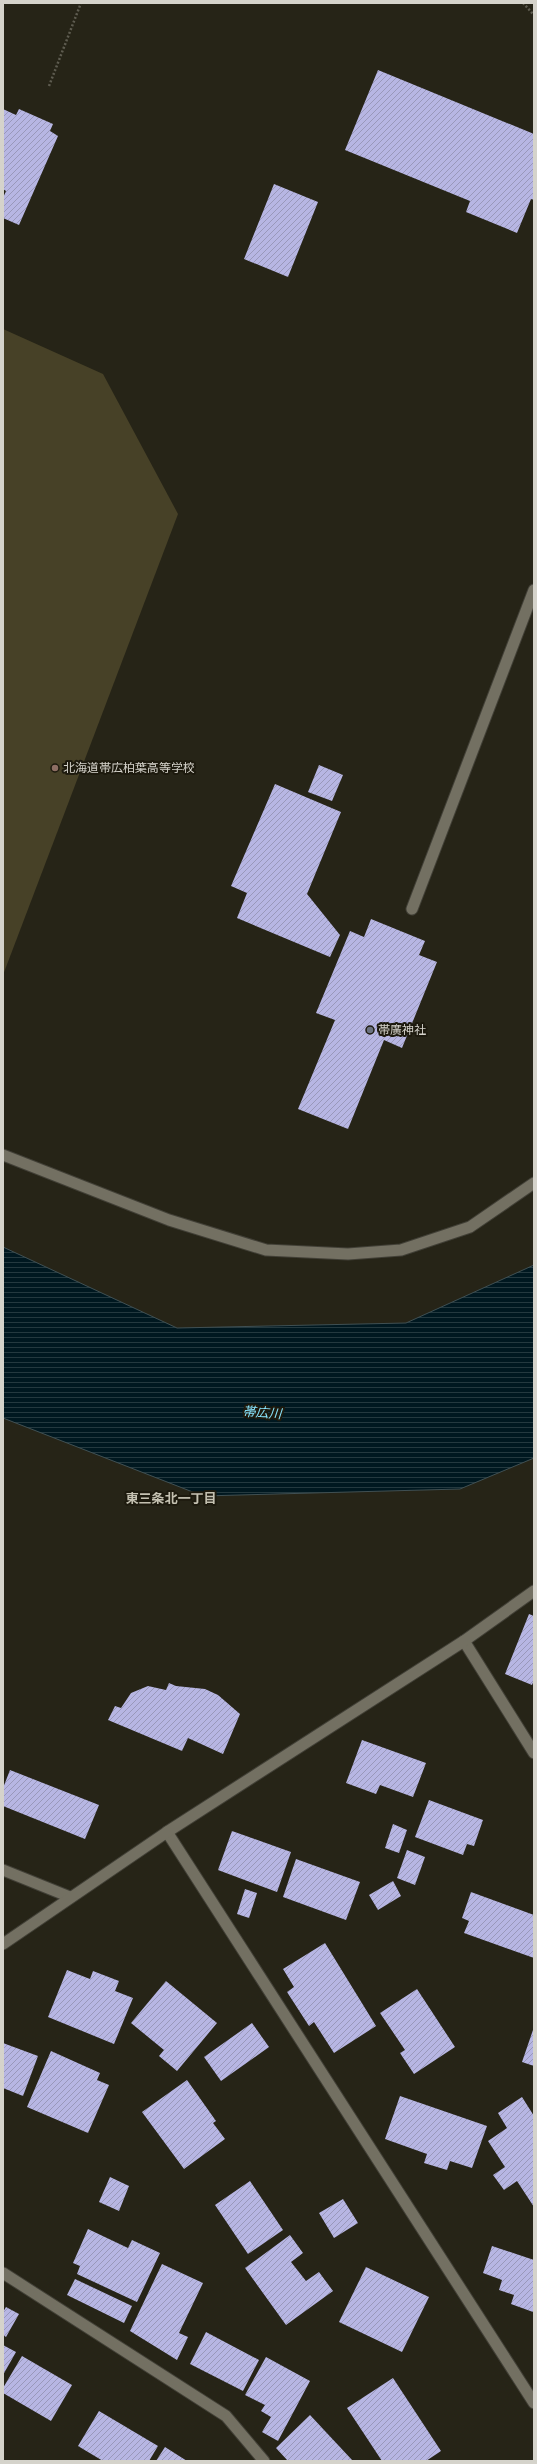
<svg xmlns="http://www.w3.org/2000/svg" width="537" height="2464" viewBox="0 0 537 2464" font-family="'Sofia Sans Condensed','Noto Sans JP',sans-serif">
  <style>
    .grass { fill: #474127 }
    .water { fill: url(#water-rules); stroke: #405053 }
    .building { fill: url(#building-hatch) }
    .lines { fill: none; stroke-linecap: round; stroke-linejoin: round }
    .pedestrian-casing { stroke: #424037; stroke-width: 13 }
    .minor-casing { stroke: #424037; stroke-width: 13 }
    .path { stroke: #5e5c50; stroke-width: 2.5; stroke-dasharray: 2 2; stroke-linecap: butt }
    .pedestrian { stroke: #737062; stroke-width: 11 }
    .minor { stroke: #737062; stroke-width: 11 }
    .education-dot { fill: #8d6e63; stroke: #1d1a0e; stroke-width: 1.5 }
    .worship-dot { fill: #6b7280; stroke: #1d1a0e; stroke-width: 1.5 }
    .labels { text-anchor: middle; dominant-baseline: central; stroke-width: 4; stroke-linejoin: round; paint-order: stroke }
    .poi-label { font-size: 12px; fill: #d5d3cb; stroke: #1d1a0e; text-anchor: start }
    .water-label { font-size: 13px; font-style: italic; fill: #89e6ff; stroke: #1d1a0e }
    .neighbourhood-label { font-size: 13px; font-weight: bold; fill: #c4c1b1; stroke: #1d1a0e }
  </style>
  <defs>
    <pattern id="water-rules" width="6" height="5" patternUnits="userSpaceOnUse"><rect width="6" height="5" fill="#001820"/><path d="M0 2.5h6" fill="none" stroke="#24393f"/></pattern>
    <pattern id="building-hatch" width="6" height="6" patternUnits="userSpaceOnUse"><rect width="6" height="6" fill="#b7b6e3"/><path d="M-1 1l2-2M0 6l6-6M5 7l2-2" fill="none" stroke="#9998ba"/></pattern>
  </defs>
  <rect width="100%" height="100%" fill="#262417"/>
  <!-- grass -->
  <polygon class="grass" points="3,329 103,374 178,514 3,975"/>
  <!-- water -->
  <polygon class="water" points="3,1247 177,1328 406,1323 534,1265 534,1458 460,1489 203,1496 3,1418"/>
  <!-- building -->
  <g class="building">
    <polygon points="378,70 534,134 534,200 531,199 517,233 466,212 470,201 345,150"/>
    <polygon points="3,109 16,115 19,109 53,124 50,131 58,136 19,225 3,218 3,198 6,191 3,189"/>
    <polygon points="274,184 318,202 288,277 244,259"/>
    <polygon points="319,765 343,775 332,801 308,792"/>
    <polygon points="275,784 341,812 307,894 340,935 330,957 237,918 247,893 231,886"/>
    <polygon points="371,919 425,941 419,955 437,962 402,1048 384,1040 348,1129 298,1109 335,1020 316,1013 350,931 364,937"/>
    <polygon points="529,1614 534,1616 534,1680 532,1685 505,1674"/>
    <polygon points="169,1683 176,1686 205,1689 218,1695 240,1714 223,1754 188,1738 182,1751 108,1720 115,1706 121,1708 131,1693 148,1686 166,1690"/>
    <polygon points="362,1740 426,1763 413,1797 380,1785 376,1794 346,1783"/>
    <polygon points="10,1770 99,1805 85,1839 3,1806 3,1788"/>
    <polygon points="429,1800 483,1820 474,1846 467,1844 463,1855 415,1837"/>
    <polygon points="393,1824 407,1830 399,1853 385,1848"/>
    <polygon points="232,1831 291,1852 277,1892 218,1870"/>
    <polygon points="407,1850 425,1857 415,1885 397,1878"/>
    <polygon points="296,1859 360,1882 346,1920 283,1897"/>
    <polygon points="393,1881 401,1896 378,1910 369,1895"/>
    <polygon points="245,1889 257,1893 249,1918 237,1914"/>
    <polygon points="471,1892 534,1915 534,1958 464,1933 469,1921 462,1918"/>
    <polygon points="325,1943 376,2026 334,2053 314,2022 309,2026 287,1992 294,1987 283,1969"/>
    <polygon points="67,1970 90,1979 93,1971 119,1981 115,1991 133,1998 114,2044 48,2017"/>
    <polygon points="166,1981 217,2023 177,2071 159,2056 164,2050 131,2023"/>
    <polygon points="417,1989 455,2047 414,2074 400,2053 405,2050 380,2013"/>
    <polygon points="252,2023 269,2047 221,2081 204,2057"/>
    <polygon points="534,2027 534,2066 522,2062"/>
    <polygon points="3,2043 38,2056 23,2096 3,2088"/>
    <polygon points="51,2051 100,2073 97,2080 109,2085 88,2133 27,2107"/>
    <polygon points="187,2080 216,2121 213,2123 225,2139 184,2169 142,2112"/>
    <polygon points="400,2096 487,2126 472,2168 450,2161 447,2170 424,2163 427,2154 385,2139"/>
    <polygon points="522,2097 534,2116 534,2207 517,2181 504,2190 493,2175 505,2167 488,2141 507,2128 498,2113"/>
    <polygon points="110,2177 129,2186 119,2211 99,2202"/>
    <polygon points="250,2181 283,2230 248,2254 215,2205"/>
    <polygon points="343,2199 358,2223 334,2238 319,2213"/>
    <polygon points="88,2229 128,2248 132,2240 160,2253 137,2302 77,2274 80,2266 73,2263"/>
    <polygon points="290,2235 303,2253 291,2262 306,2281 319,2272 333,2291 286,2325 245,2268"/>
    <polygon points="492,2246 534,2260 533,2312 511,2304 514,2295 499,2290 502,2280 483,2273"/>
    <polygon points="162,2264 203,2283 179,2333 188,2337 177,2360 130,2331"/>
    <polygon points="366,2267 429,2297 402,2352 339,2322"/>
    <polygon points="75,2279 132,2306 124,2323 67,2295"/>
    <polygon points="6,2307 19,2314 6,2337 3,2335 3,2312"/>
    <polygon points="206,2332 259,2360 243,2391 190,2364"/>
    <polygon points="3,2345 16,2352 3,2375"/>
    <polygon points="22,2356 72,2385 51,2421 3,2393 3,2388"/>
    <polygon points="266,2357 310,2381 278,2441 262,2432 271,2417 261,2411 265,2405 245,2395"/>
    <polygon points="393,2378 441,2451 426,2461 382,2461 347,2408"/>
    <polygon points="99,2411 158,2446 149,2461 103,2461 78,2446"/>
    <polygon points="310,2415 353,2461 288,2461 276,2448"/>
    <polygon points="165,2447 187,2461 156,2461"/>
  </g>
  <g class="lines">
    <defs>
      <polyline id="pedestrian" points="412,909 534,590"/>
      <g id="minor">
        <polyline points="3,1155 169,1220 266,1250 348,1254 401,1250 470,1227 534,1183"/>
        <polyline points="464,1641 534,1753"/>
        <polyline points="167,1832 534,2403"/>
        <polyline points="3,1870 70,1897"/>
        <polyline points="3,1944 167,1832 464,1641 534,1591"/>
        <polyline points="3,2273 226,2416 264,2461"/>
      </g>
    </defs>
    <!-- pedestrian casing -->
    <use href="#pedestrian" class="pedestrian-casing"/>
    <!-- minor casing -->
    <use href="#minor" class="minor-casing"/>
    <!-- path -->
    <g class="path">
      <polyline points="523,3 534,15"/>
      <polyline points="49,86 81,3"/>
    </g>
    <!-- pedestrian -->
    <use href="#pedestrian" class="pedestrian"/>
    <!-- minor -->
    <use href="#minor" class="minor"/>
  </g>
  <!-- markers -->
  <circle class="education-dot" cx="55" cy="768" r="4"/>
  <circle class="worship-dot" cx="370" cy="1030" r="4"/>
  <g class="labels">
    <!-- poi labels -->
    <g class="poi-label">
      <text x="63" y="768">北海道帯広柏葉高等学校</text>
      <text x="378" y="1030">帯廣神社</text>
    </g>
    <!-- water labels -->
    <g class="water-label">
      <text transform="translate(262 1413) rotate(4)">帯広川</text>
    </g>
    <!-- neighbourhood labels -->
    <g class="neighbourhood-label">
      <text x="171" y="1499">東三条北一丁目</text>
    </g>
  </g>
  <!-- border -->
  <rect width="537" height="2464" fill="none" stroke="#d5d3cb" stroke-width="8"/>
</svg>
